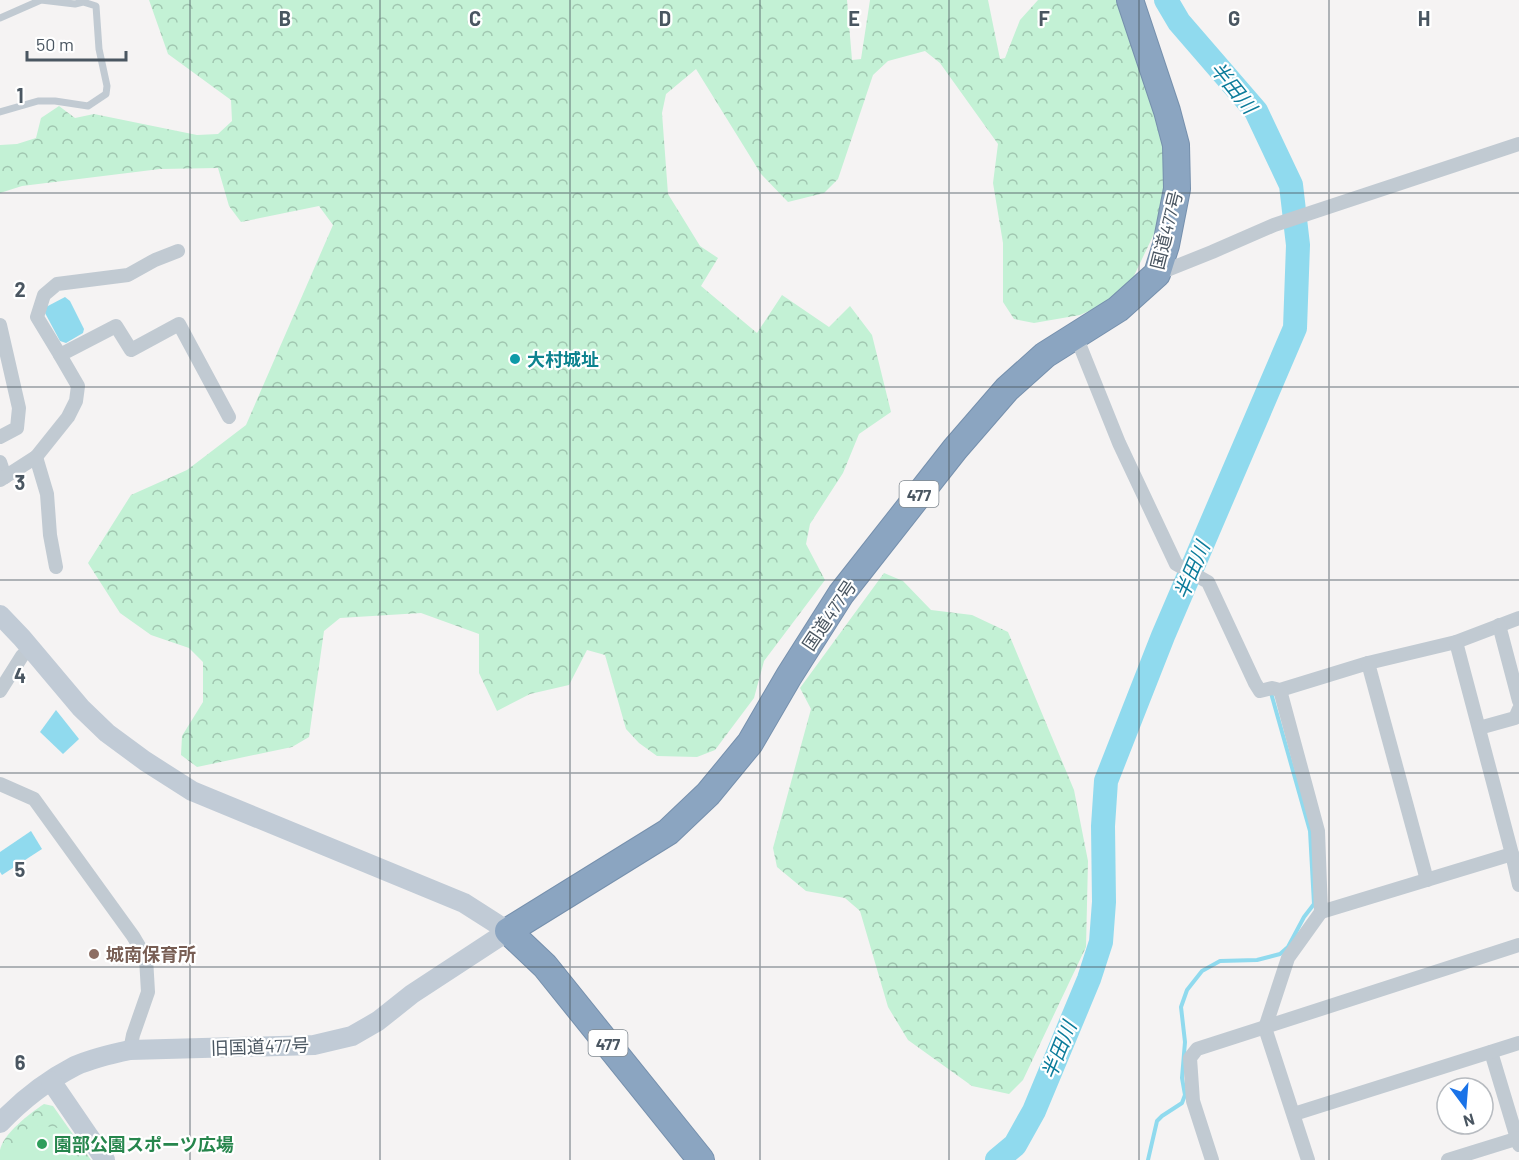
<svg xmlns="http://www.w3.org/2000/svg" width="1519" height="1160" viewBox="0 0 1519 1160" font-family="Barlow,'Noto Sans JP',sans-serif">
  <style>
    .forest { fill: url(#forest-crowns) }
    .garden { fill: #c3f1d5 }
    .water { fill: #90daee }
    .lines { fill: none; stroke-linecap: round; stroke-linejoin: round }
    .stream { stroke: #90daee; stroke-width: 4 }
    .river { stroke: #90daee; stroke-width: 24 }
    .highway-casing { stroke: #7690ad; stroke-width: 28 }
    .lane { stroke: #c1cad2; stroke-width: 7 }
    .street { stroke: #c1cad2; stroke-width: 14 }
    .secondary { stroke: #c1cbd6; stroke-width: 20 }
    .highway { stroke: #8ba5c1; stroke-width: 26 }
    .grid { fill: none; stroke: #4a5661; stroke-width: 1.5; stroke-opacity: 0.55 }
    .culture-dot { fill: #0f9aa8; stroke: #fff; stroke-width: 2 }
    .education-dot { fill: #8d6e63; stroke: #fff; stroke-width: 2 }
    .leisure-dot { fill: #2e9e5b; stroke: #fff; stroke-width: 2 }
    .labels { text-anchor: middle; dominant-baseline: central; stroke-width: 4.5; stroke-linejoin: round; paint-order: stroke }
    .shield { fill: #fff; stroke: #808990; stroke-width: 1.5 }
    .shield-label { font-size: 16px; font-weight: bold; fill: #4a5661 }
    .street-label { font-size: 18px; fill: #4a5661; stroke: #fff }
    .culture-label { font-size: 18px; font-weight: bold; fill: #0d838f; stroke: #fff; text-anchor: start }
    .education-label { font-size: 18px; font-weight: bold; fill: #785e54; stroke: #fff; text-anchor: start }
    .leisure-label { font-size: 18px; font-weight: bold; fill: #27864d; stroke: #fff; text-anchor: start }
    .water-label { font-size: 20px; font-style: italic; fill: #0c7c9b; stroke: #fff }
    .grid-label { font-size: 20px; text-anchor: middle; font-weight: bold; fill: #4a5661; stroke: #fff; stroke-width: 4.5; stroke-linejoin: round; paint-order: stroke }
  </style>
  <defs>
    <pattern id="forest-crowns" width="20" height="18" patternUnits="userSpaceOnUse" patternTransform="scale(1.5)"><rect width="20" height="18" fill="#c3f1d5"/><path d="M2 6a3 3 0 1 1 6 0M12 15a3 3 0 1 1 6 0" fill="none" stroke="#a0c6b0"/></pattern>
  </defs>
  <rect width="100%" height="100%" fill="#f5f3f3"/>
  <!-- forest -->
  <g class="forest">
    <polygon points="149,0 847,0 852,60 861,59 870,0 988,0 1000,59 1005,58 1020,20 1038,0 1122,0 1167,149 1172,196 1132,280 1116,299 1080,315 1034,323 1014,319 1003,302 1003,243 993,183 998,144 940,63 925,51 888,61 873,75 838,179 824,193 788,202 761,174 696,69 666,94 662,113 668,194 700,246 718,258 701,286 757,333 782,295 829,327 850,306 872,335 891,412 859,434 843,473 810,524 806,544 825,580 764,661 754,698 715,750 697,757 657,756 639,743 626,729 605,655 587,650 569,685 530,694 497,711 479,673 479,634 421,613 340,618 324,631 309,737 292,747 197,767 181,755 182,736 203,702 203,662 189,648 151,635 120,613 88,563 131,495 187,470 246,425 333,225 319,206 241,222 229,206 218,168 160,169 22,186 0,193 0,145 17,144 36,138 41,118 59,106 75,118 94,114 197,135 218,134 232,121 231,100 168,54"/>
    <polygon points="884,573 903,581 931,610 972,615 1008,632 1074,790 1088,861 1086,947 1023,1080 1009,1094 972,1086 908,1040 888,1007 860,911 845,898 806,891 777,867 773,848 811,709 800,688"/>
    <path d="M44 1104 53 1106 91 1160H0C0 1157 0 1153 0 1150 3 1134 30 1113 44 1104Z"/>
  </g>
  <!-- garden -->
  <polygon class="garden" points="38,1125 58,1128 80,1160 3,1160 27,1129"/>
  <!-- water -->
  <g class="water">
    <polygon points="65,297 70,301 84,329 83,333 66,343 60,341 45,313 46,307"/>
    <polygon points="56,710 79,739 63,754 40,732"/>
    <polygon points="31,831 42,849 2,875 0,872 0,852"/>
  </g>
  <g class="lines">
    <!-- stream -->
    <polyline class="stream" points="1148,1160 1157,1121 1162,1116 1182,1103 1185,1095 1182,1078 1185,1042 1181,1007 1187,990 1202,971 1220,961 1257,960 1280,954 1288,947 1304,917 1314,904 1310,831 1271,693"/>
    <!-- river -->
    <polyline class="river" points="997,1160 1015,1145 1034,1111 1089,979 1101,942 1104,902 1103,826 1106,781 1163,636 1295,328 1298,245 1291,185 1256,111 1179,22 1166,0"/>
    <defs>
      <polyline id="highway" points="701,1160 545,966 508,931 668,832 708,794 750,743 789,676 841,594 955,449 1007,389 1045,355 1118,309 1157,274 1166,245 1177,189 1176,145 1167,111 1130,0"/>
    </defs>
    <!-- highway casing -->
    <use href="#highway" class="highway-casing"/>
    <!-- lane -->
    <polyline class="lane" points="0,18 41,0 75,4 83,2 96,6 99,49 107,86 106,94 88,106 55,101 38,101 0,112"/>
    <!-- street -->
    <g class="street">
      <polyline points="1157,274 1212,252 1274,225 1519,144"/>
      <polyline points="0,325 19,408 17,428 0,437"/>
      <polyline points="1076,336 1119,443 1176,564 1208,582 1255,683 1260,691 1272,688 1280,690 1368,663 1456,642 1519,618"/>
      <polyline points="60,355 37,317 44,295 57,284 128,275 155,260 178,251"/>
      <polyline points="36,457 47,494 50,535 56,567"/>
      <polyline points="0,462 5,477"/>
      <polyline points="0,480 36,457 68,417 76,401 78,386 60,355 116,326 131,350 179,324 229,417"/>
      <polyline points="1499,625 1519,701"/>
      <polyline points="1456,642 1512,854 1519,885"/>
      <polyline points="1368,663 1427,880"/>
      <polyline points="1280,690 1318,831 1321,912 1288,958 1265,1028 1308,1160"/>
      <polyline points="0,691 22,656 31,648"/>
      <polyline points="1479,728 1515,718 1519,709"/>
      <polyline points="0,784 34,799 133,936 146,958 148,992 133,1035 130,1050"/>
      <polyline points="1321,912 1512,854"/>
      <polyline points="1491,1052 1519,1145"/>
      <polyline points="1294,1114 1519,1043"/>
      <polyline points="1212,1160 1193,1101 1190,1058 1197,1049 1519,945"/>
      <polyline points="1448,1160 1519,1138"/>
    </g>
    <!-- secondary -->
    <g class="secondary">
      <path d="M0 615 22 638 81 708 107 733 145 761 192 791 464 903 508 931 412 994 378 1021 352 1036 314 1045 130 1050C111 1054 93 1058 75 1066 48 1080 21 1101 0 1123"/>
      <polyline points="51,1081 105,1160"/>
    </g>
    <!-- highway -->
    <use href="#highway" class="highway"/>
  </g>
  <!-- grid -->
  <path class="grid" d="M190 0V1160M380 0V1160M570 0V1160M760 0V1160M949 0V1160M1139 0V1160M1329 0V1160M0 193H1519M0 387H1519M0 580H1519M0 773H1519M0 967H1519"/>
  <!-- markers -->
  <circle class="culture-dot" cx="515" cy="359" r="6"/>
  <circle class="education-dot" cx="94" cy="954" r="6"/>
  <circle class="leisure-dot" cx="42" cy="1144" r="6"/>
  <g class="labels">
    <!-- shield labels -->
    <g class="shield">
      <rect x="899.5" y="481" width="39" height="26" rx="4.5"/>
      <rect x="588.5" y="1030" width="39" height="26" rx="4.5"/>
    </g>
    <g class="shield-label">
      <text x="919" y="494">477</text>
      <text x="608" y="1043">477</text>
    </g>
    <!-- street labels -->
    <g class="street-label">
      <text transform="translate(1166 230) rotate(-76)">国道477号</text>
      <text transform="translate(829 615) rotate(-56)">国道477号</text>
      <text transform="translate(260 1046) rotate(-2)">旧国道477号</text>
    </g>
    <!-- culture labels -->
    <g class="culture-label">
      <text x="527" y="359">大村城址</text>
    </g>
    <!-- education labels -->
    <g class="education-label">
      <text x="106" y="954">城南保育所</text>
    </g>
    <!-- leisure labels -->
    <g class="leisure-label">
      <text x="54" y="1144">園部公園スポーツ広場</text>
    </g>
    <!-- water labels -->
    <g class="water-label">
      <text transform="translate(1234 87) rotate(51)">半田川</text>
      <text transform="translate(1191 570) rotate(-67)">半田川</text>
      <text transform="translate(1058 1050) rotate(-68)">半田川</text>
    </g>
  </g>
  <g class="grid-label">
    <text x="285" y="26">B</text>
    <text x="475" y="26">C</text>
    <text x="665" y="26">D</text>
    <text x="854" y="26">E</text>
    <text x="1044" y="26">F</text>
    <text x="1234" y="26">G</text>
    <text x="1424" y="26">H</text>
    <text x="20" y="103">1</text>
    <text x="20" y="297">2</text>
    <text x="20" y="490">3</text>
    <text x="20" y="683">4</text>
    <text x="20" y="877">5</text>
    <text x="20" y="1070">6</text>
  </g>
  <!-- north arrow -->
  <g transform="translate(1465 1106) rotate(164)"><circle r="28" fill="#ffffff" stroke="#b7bbc0" stroke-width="1.5"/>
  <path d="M0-4.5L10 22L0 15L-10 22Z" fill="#1a73e8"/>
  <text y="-9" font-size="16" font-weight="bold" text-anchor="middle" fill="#4a5661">N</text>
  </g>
  <!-- scale -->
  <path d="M27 51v9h99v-9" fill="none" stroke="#4a5661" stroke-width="3"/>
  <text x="36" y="51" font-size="18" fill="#4a5661" stroke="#ffffff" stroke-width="4.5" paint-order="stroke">50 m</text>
</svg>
